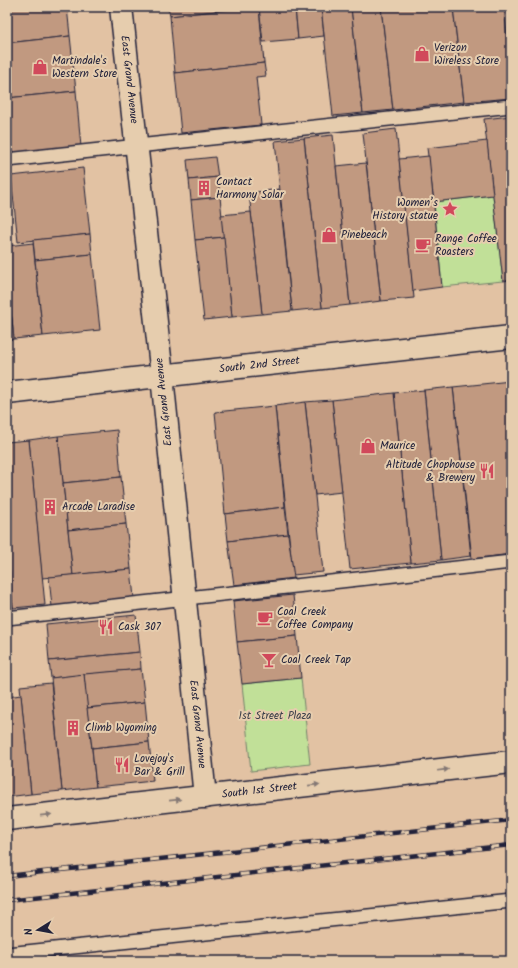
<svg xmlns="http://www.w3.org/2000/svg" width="518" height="968" viewBox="0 0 518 968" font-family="Kalam,sans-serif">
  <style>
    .green { fill: #c1e098; stroke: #72816a }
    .building { fill: #c19980; stroke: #22223b }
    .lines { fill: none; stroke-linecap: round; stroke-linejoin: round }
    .lane-casing { stroke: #22223b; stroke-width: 16 }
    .street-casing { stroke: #22223b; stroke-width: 25 }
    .secondary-casing { stroke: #22223b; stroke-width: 25 }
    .lane { stroke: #e6cdae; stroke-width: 13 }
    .street { stroke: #e6cdae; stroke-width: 22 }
    .secondary { stroke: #e6cdae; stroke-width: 22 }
    .rail-casing { stroke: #22223b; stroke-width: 4.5 }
    .rail { stroke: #e6cdae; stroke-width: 3; stroke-dasharray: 9; stroke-linecap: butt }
    .oneway { fill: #847874 }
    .labels { text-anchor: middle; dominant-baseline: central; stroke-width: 4; stroke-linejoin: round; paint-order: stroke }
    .poi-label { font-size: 11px; fill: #22223b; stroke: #e6cdae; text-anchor: start }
    .street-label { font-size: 11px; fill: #22223b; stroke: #e6cdae }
    .park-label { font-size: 11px; fill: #3a3e49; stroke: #e6cdae }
  </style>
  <rect width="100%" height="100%" fill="#e2c2a3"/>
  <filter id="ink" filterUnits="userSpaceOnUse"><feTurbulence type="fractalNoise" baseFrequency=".025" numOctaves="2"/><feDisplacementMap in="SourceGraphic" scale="8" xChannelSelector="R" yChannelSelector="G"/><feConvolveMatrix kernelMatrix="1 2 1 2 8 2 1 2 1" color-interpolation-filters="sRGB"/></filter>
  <g filter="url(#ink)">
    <!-- green -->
    <g class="green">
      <polygon points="493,195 503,281 442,287 434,202"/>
      <polygon points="301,678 310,764 251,771 242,684"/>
    </g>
    <!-- building -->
    <g class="building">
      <polygon points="7,7 67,7 70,36 7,43"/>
      <polygon points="168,7 217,7 218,11 170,16"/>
      <polygon points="217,7 241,7 242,8 218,11"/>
      <polygon points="252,7 259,7 264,63 175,73 170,16"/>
      <polygon points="259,7 295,7 298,39 263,42"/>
      <polygon points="295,7 321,7 324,36 298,39"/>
      <polygon points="321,7 351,7 363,113 333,116"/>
      <polygon points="351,7 381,7 393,110 363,113"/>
      <polygon points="381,7 453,7 464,102 393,110"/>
      <polygon points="453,7 504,7 511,74 511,98 464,102"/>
      <polygon points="70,36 76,91 7,98 7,43"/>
      <polygon points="264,63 266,76 256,77 261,125 181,133 175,73"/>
      <polygon points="76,91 81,147 7,155 7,98"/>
      <polygon points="511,116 511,280 503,281 484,119"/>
      <polygon points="396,129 414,298 381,301 363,133"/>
      <polygon points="333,135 350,305 322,308 304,138"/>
      <polygon points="304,138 322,308 292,311 275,141"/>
      <polygon points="487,141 493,195 434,202 427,148"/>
      <polygon points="429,156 442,287 413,291 399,159"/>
      <polygon points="215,157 218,177 189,180 187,160"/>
      <polygon points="366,163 381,301 350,305 336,166"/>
      <polygon points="83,168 90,234 18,242 11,176"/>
      <polygon points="218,177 220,197 191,200 189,180"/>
      <polygon points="279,189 292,311 262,314 249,193"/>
      <polygon points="220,197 224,237 195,240 191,200"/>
      <polygon points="251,212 262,314 232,317 221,215"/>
      <polygon points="90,234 92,254 35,260 33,240"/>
      <polygon points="224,237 232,317 204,320 195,240"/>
      <polygon points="33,243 43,336 14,339 7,275 7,246"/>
      <polygon points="92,254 100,330 43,336 35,260"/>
      <polygon points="7,275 14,339 7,340"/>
      <polygon points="511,381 511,554 472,559 453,387"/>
      <polygon points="453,387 471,556 441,560 424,390"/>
      <polygon points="424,390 441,560 411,563 394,393"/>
      <polygon points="394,393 411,563 350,569 332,400"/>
      <polygon points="332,400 342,492 315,495 305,402"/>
      <polygon points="305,402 323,572 293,575 275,406"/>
      <polygon points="275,406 285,507 225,514 215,412"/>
      <polygon points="117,430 121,477 63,483 58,436"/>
      <polygon points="58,436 73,575 42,578 29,440"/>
      <polygon points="29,440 45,605 13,608 7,541 7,442"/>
      <polygon points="121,477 126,524 68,530 63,483"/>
      <polygon points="285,507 288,534 228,541 225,514"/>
      <polygon points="126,524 131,569 73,575 68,530"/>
      <polygon points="288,534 294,578 234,585 228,541"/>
      <polygon points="7,541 13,608 7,609"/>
      <polygon points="131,569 134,598 52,607 49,577"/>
      <polygon points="293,595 297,636 237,642 233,601"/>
      <polygon points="136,615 140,652 49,661 46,624"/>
      <polygon points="297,636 301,678 242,684 237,642"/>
      <polygon points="140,652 141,669 51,678 49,661"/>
      <polygon points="141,669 145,702 87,708 84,674"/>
      <polygon points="84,674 96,787 62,791 51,678"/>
      <polygon points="51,683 62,791 31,794 20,686"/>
      <polygon points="21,695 31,794 7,797 7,697"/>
      <polygon points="145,702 149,742 92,748 87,708"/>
      <polygon points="149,742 153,781 96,787 92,748"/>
    </g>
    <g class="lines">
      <defs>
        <g id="lane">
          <polyline points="7,160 511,106"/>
          <polyline points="7,618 511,562"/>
          <polyline points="7,954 511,901"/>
        </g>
        <g id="street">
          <path id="s1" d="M162 376 205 797"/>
          <path id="s2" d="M7 819 511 762"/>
        </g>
        <g id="secondary">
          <path id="s3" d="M121 7 162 376"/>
          <path id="s4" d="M7 393 511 337"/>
        </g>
      </defs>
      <!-- lane casing -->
      <use href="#lane" class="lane-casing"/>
      <!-- street casing -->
      <use href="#street" class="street-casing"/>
      <!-- secondary casing -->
      <use href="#secondary" class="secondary-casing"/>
      <!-- lane -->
      <use href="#lane" class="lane"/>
      <!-- street -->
      <use href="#street" class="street"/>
      <!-- secondary -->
      <use href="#secondary" class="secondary"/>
      <defs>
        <g id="rail">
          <polyline points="7,876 511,820"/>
          <polyline points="7,900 511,845"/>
        </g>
      </defs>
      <!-- rail casing -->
      <use href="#rail" class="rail-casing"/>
      <!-- rail -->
      <use href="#rail" class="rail"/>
    </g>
    <!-- one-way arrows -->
    <defs><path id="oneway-solid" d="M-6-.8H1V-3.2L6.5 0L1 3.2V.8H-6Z"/></defs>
    <g class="oneway">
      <use href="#oneway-solid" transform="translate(443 770) rotate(-7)"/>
      <use href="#oneway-solid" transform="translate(314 785) rotate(-6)"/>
      <use href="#oneway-solid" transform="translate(175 800) rotate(-6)"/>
      <use href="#oneway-solid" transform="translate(46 815) rotate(-6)"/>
    </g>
  </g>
  <!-- icons -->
  <defs>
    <symbol id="shop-bare" viewBox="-9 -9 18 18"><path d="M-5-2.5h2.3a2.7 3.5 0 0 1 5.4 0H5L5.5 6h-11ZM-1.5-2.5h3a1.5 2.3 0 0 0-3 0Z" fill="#d1495b" stroke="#e6cdae" stroke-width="2.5" paint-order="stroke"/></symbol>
    <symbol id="building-bare" viewBox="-9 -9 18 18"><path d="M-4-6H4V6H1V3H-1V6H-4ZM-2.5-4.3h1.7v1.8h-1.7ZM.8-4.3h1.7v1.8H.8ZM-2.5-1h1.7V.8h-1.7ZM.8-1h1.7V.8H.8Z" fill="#d1495b" stroke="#e6cdae" stroke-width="2.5" paint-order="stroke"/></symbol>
    <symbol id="sight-bare" viewBox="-9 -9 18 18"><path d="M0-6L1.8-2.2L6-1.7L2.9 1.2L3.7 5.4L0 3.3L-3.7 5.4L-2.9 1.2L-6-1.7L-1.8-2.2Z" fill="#d1495b" stroke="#e6cdae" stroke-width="2.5" paint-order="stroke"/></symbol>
    <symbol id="cafe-bare" viewBox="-9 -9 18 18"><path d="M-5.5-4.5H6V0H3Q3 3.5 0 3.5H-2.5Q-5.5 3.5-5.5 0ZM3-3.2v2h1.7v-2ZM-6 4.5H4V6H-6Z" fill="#d1495b" stroke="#e6cdae" stroke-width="2.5" paint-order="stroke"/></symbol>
    <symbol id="restaurant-bare" viewBox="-9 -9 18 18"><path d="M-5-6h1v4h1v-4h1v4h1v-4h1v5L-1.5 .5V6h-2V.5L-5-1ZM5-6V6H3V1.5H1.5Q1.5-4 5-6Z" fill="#d1495b" stroke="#e6cdae" stroke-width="2.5" paint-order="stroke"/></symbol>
    <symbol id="bar-bare" viewBox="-9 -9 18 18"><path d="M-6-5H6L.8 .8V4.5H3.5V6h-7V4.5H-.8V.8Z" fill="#d1495b" stroke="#e6cdae" stroke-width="2.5" paint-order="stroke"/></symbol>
  </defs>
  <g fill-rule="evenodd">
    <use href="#shop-bare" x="411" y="43" width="22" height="22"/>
    <use href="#shop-bare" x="29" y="56" width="22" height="22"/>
    <use href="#building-bare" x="193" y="177" width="22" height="22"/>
    <use href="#sight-bare" x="439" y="198" width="22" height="22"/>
    <use href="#shop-bare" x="318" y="224" width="22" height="22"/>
    <use href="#cafe-bare" x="412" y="234" width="22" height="22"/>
    <use href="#shop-bare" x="357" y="435" width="22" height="22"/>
    <use href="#restaurant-bare" x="476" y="460" width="22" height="22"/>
    <use href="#building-bare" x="39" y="496" width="22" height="22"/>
    <use href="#cafe-bare" x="254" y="607" width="22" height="22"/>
    <use href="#restaurant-bare" x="95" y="616" width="22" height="22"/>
    <use href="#bar-bare" x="258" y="649" width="22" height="22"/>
    <use href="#building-bare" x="62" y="717" width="22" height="22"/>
    <use href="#restaurant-bare" x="111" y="754" width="22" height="22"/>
  </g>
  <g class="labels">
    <!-- poi labels -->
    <g class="poi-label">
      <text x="434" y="48">Verizon<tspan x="434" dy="13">Wireless Store</tspan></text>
      <text x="52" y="61">Martindale's<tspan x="52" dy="13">Western Store</tspan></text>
      <text x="216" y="182">Contact<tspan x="216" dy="13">Harmony Solar</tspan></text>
      <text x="438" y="203" text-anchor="end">Women’s<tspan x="438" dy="13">History statue</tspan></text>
      <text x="341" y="235">Pinebeach</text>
      <text x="435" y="239">Range Coffee<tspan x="435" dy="13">Roasters</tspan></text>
      <text x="380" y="446">Maurice</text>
      <text x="475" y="465" text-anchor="end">Altitude Chophouse<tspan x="475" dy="13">&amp; Brewery</tspan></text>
      <text x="62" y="507">Arcade Laradise</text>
      <text x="277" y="612">Coal Creek<tspan x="277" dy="13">Coffee Company</tspan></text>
      <text x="118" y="627">Cask 307</text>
      <text x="281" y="660">Coal Creek Tap</text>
      <text x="85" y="728">Climb Wyoming</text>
      <text x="134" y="759">Lovejoy's<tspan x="134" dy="13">Bar &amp; Grill</tspan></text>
    </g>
    <!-- street labels -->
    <g class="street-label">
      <text stroke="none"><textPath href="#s3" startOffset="73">East Grand Avenue</textPath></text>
      <text stroke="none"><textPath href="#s4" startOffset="254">South 2nd Street</textPath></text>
      <text transform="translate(164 402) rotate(-96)">East Grand Avenue</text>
      <text stroke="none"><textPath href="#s1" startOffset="350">East Grand Avenue</textPath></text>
      <text stroke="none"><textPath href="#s2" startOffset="254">South 1st Street</textPath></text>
    </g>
    <!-- park labels -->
    <g class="park-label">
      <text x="275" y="716">1st Street Plaza</text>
    </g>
  </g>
  <!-- margin -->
  <rect width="518" height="968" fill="none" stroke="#e6cdae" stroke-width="24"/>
  <rect x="12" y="12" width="494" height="944" fill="none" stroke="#22223b" stroke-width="1.5" filter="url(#ink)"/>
  <!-- north arrow -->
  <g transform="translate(38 930) rotate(259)" stroke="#e6cdae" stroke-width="3" paint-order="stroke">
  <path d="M0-3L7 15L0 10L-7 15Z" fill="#22223b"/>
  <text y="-6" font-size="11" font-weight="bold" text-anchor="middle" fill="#22223b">N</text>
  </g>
</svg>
